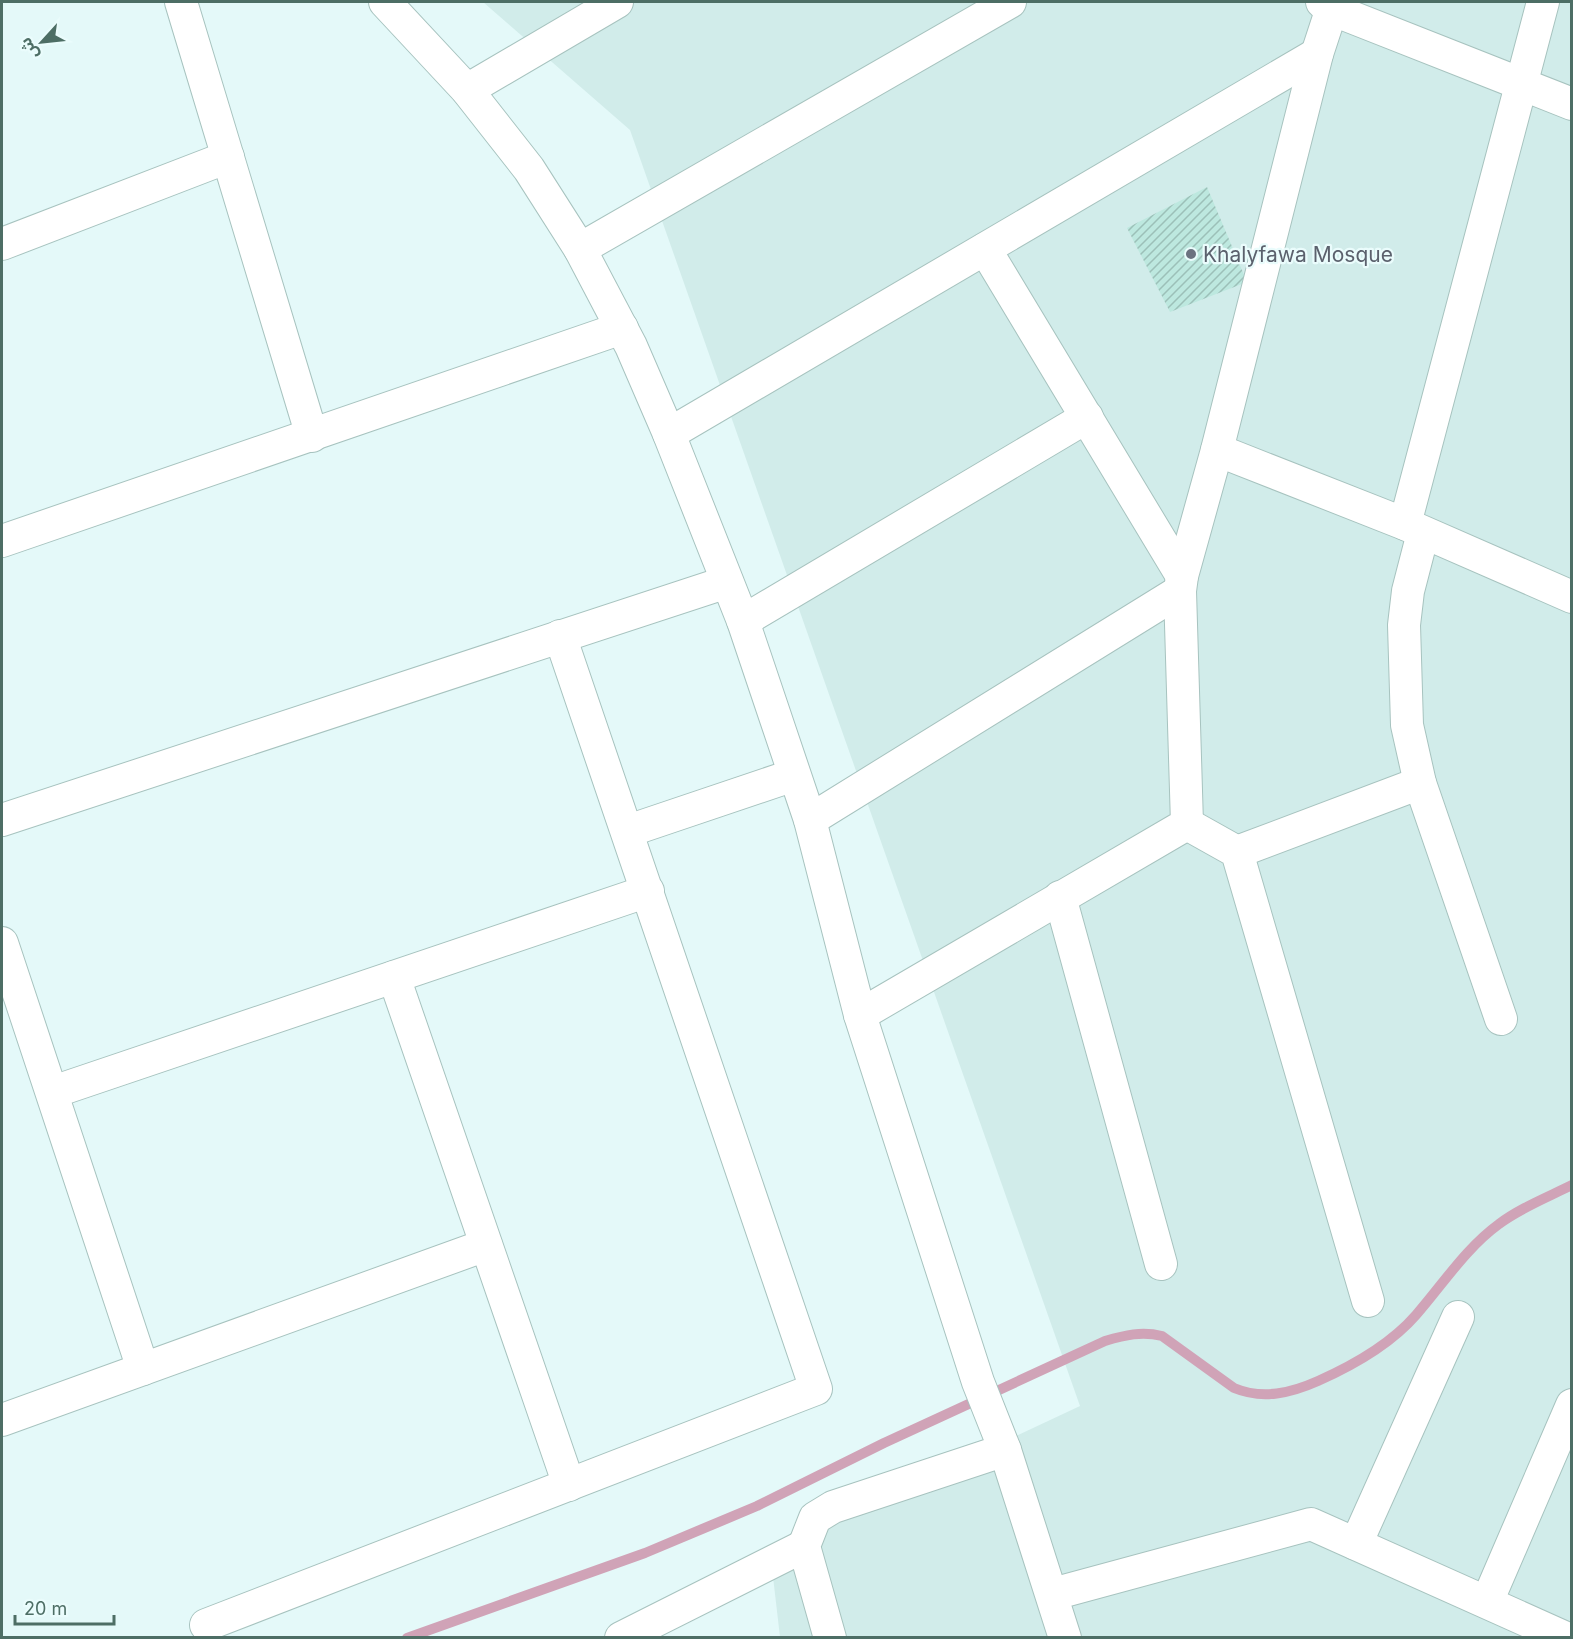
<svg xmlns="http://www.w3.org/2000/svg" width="1573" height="1639" viewBox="0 0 1573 1639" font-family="Inter,'Noto Sans Arabic',sans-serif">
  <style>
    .residential { fill: #d1ecea }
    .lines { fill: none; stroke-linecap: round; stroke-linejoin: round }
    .stream { stroke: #d0a3b7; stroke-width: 10 }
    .building { fill: url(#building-hatch) }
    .minor-casing { stroke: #a7c3bf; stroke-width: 34 }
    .minor { stroke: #fff; stroke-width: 32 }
    .worship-dot { fill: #6b7280; stroke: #eafcfc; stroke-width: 2 }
    .labels { text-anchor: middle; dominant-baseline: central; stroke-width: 4.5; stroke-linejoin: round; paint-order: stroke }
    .worship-label { font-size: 21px; fill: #5b616d; stroke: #eafcfc; text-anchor: start }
  </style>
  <defs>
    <pattern id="building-hatch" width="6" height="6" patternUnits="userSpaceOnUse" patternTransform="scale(1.5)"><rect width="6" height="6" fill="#bde8df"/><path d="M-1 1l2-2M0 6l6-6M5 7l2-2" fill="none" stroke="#9cc0b8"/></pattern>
  </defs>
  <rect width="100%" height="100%" fill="#e4f9f9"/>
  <!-- residential -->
  <polygon class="residential" points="483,2 1571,2 1571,1637 780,1637 770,1551 1080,1406 630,130"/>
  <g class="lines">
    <!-- stream -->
    <path class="stream" d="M407 1638 645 1553 757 1506 884 1443 1105 1341C1125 1335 1142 1331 1162 1336L1234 1388C1263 1400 1291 1393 1318 1381 1354 1365 1390 1345 1416 1315 1443 1284 1466 1248 1499 1224 1520 1208 1548 1197 1572 1185"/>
  </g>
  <!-- building -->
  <polygon class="building" points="1207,187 1247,282 1170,312 1127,228"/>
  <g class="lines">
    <defs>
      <g id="minor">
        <polyline points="181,2 312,436"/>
        <polyline points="385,2 467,90 529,169 580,249 631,346 669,434 743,621 810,820 860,1015 978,1382 1005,1450 1065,1638"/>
        <polyline points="1322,2 1331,9 1572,104"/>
        <polyline points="467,90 617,2"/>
        <polyline points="2,244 228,157"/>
        <polyline points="580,249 1010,2"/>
        <polyline points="985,249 1182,576"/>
        <polyline points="669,434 1317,54"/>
        <polyline points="1217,450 1405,524 1572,597"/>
        <polyline points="1405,524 1543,2"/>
        <polyline points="1423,533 1408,591 1404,625 1407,725 1420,783 1501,1019"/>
        <polyline points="2,541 622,328"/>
        <polyline points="743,621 1087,417"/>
        <polyline points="2,820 727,582"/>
        <polyline points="810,820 1180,591"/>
        <polyline points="1187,824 1237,852 1368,1301"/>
        <polyline points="628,831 794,775"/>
        <polyline points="1237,852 1420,783"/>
        <polyline points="1060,897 1161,1264"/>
        <polyline points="2,943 143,1369"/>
        <polyline points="394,977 569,1485"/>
        <polyline points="860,1015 1187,824 1180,591 1182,576 1217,450 1317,54 1334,2"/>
        <polyline points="53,1092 648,891"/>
        <polyline points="2,1420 486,1245"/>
        <polyline points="1356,1544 1458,1317"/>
        <polyline points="1053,1594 1311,1524 1566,1638"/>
        <polyline points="1487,1602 1572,1405"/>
        <polyline points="206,1625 816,1389 560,636"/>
        <polyline points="621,1638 804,1546"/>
        <polyline points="830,1638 804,1546 815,1518 833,1507 1005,1450"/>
      </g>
    </defs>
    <!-- minor casing -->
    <use href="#minor" class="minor-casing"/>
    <!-- minor -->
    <use href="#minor" class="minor"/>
  </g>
  <!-- markers -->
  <circle class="worship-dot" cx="1191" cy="254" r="6"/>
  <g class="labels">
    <!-- worship labels -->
    <g class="worship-label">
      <text x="1203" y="254">Khalyfawa Mosque</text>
    </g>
  </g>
  <!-- border -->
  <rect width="1573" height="1639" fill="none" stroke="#4d6e65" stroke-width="6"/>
  <!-- north arrow -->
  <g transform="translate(42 42) rotate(243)" stroke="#eafcfc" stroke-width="4.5" paint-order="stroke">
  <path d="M0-4.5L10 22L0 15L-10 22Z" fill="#4d6e65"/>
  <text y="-9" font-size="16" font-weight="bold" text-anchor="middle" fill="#4d6e65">ش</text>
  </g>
  <!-- scale -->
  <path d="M15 1615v9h99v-9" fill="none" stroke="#4d6e65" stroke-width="3"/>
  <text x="24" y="1615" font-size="18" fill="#4d6e65" stroke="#eafcfc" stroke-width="4.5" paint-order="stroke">20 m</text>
</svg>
